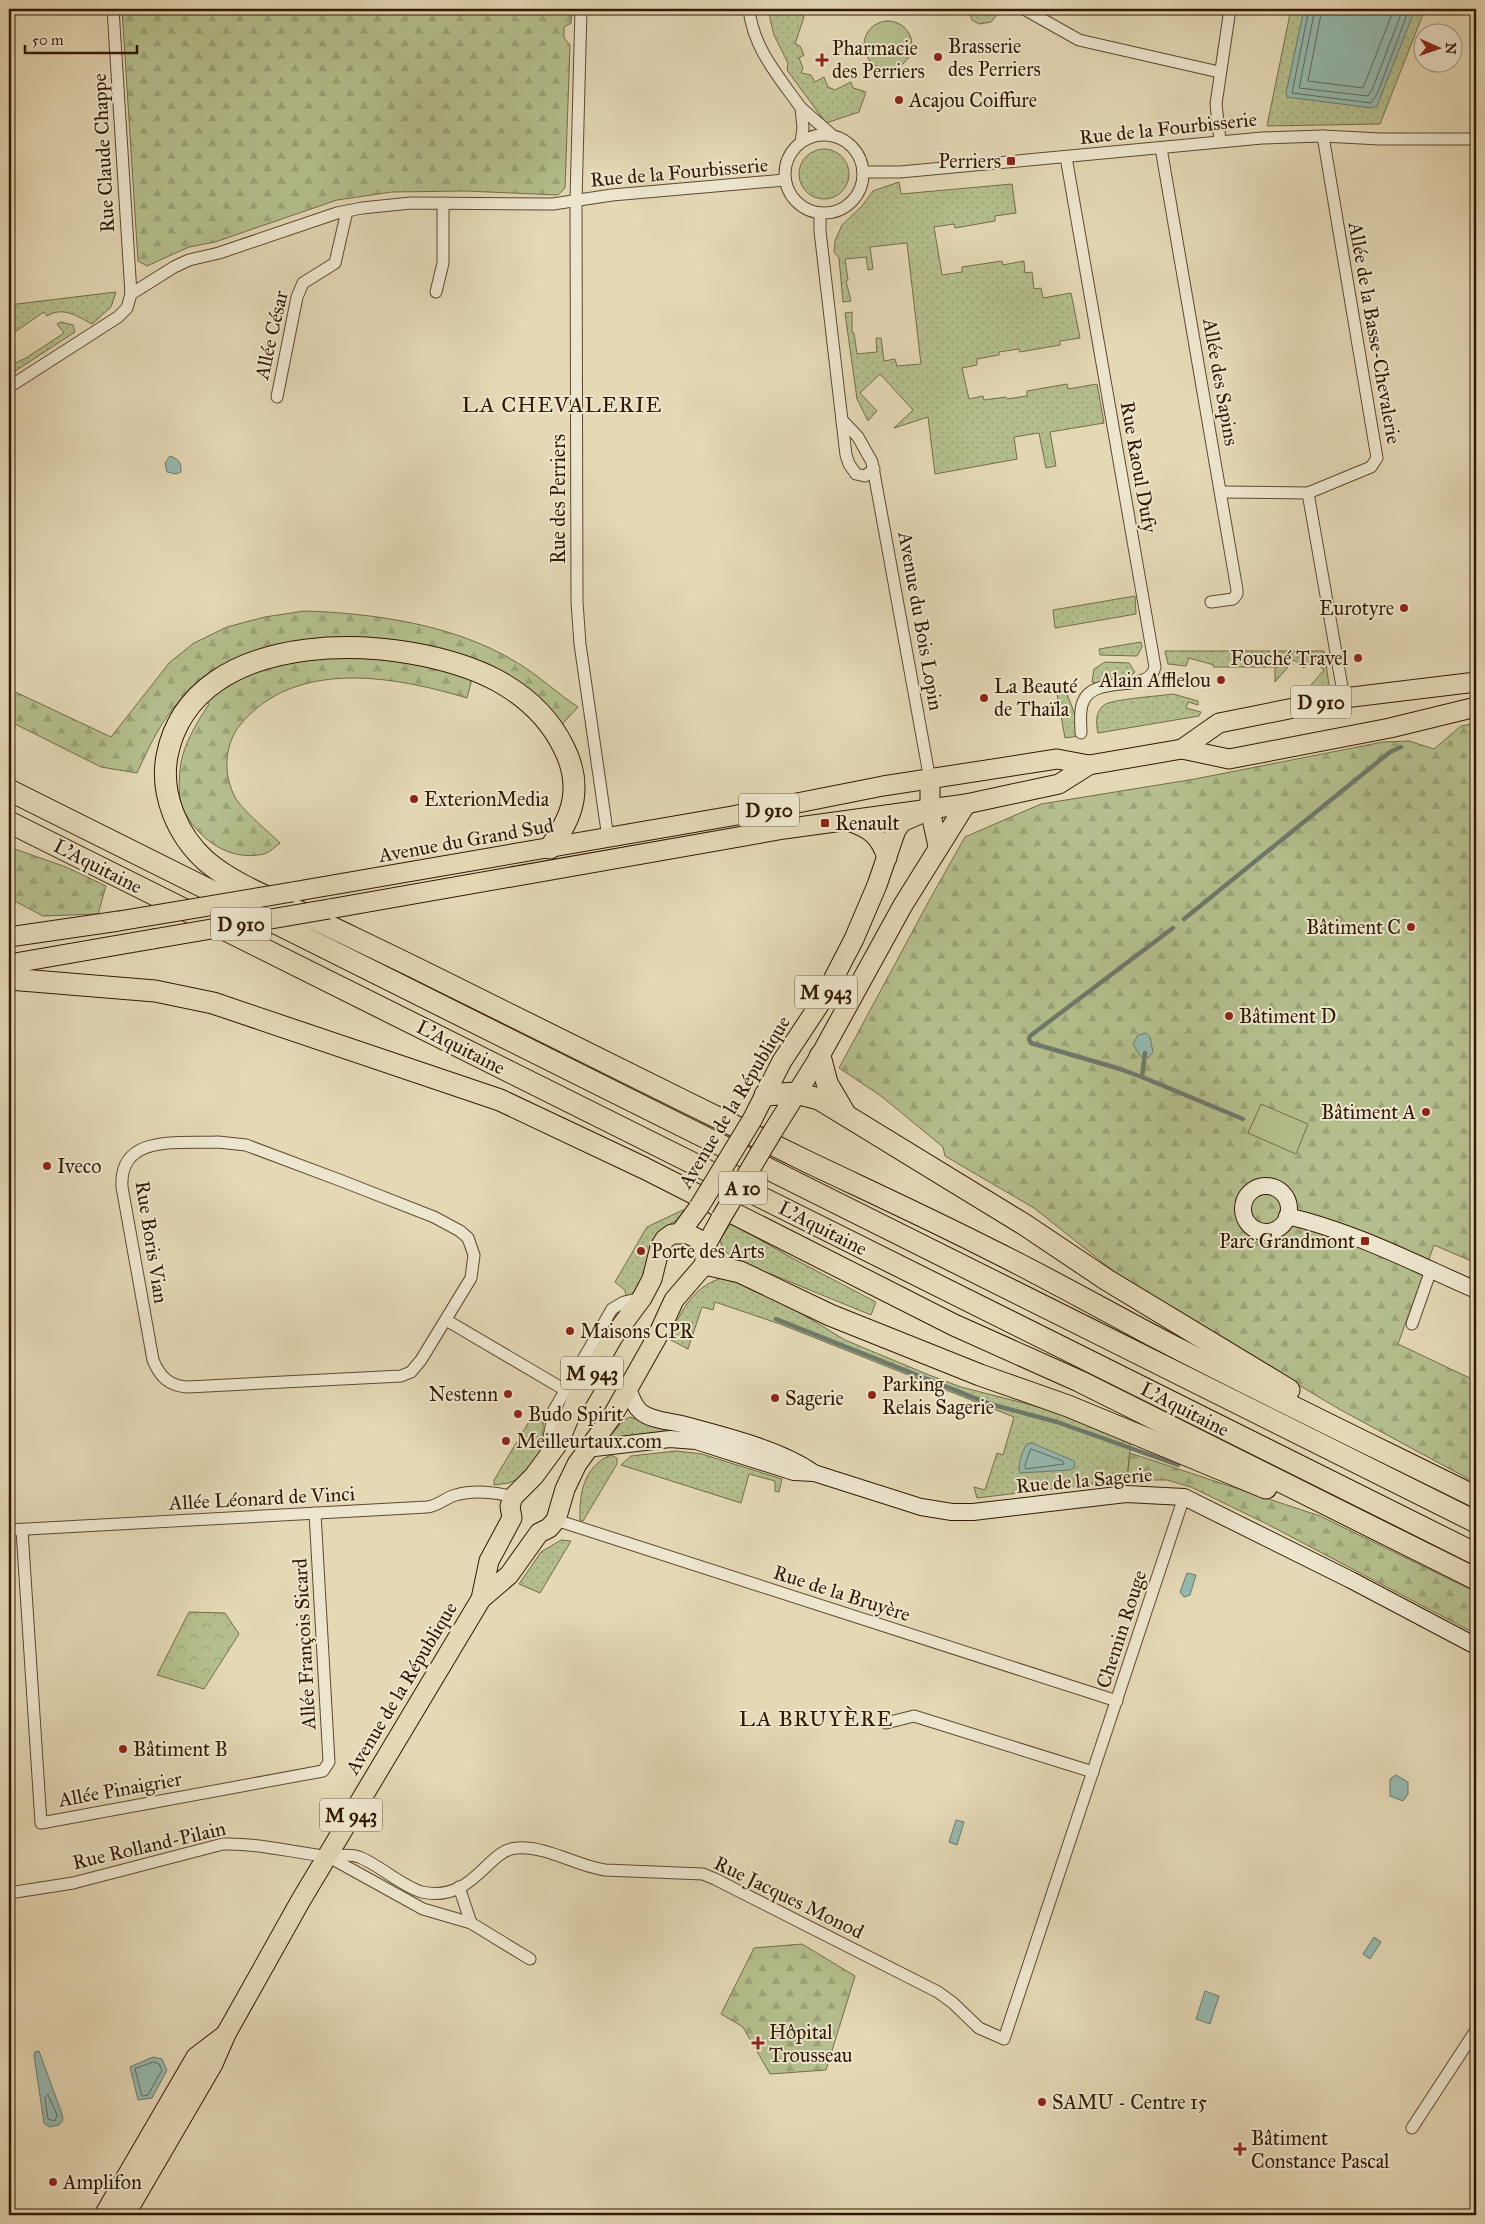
<svg xmlns="http://www.w3.org/2000/svg" width="1485" height="2224" viewBox="0 0 1485 2224" font-family="'IM FELL Great Primer',serif">
  <style>
    .grass { fill: url(#grass-dots); stroke: #746c48 }
    .forest { fill: url(#forest-firs); stroke: #746c48 }
    .park { fill: url(#park-crowns); stroke: #746c48 }
    .garden { fill: #b4bf8d; stroke: #746c48 }
    .water { fill: #95b9b0; stroke: #6e796b }
    .lines { fill: none; stroke-linecap: round; stroke-linejoin: round }
    .shore { stroke: #64685a; stroke-width: 1 }
    .stream { stroke: #6e796b; stroke-width: 4.5 }
    .street-casing { stroke: #5f4830; stroke-width: 13 }
    .secondary-casing { stroke: #331803; stroke-width: 18 }
    .primary-casing { stroke: #331803; stroke-width: 21 }
    .highway-casing { stroke: #331803; stroke-width: 23 }
    .street { stroke: #ede6cf; stroke-width: 11 }
    .secondary { stroke: #ede6cf; stroke-width: 16 }
    .primary { stroke: #e4d8b5; stroke-width: 19 }
    .highway { stroke: #e4d8b5; stroke-width: 21 }
    .primary-bridge-casing { stroke: #331803; stroke-width: 21; stroke-linecap: butt }
    .primary-bridge { stroke: #e4d8b5; stroke-width: 19 }
    .poi-dot { fill: #8f2418; stroke: #ede6cf; stroke-width: 2 }
    .labels { text-anchor: middle; dominant-baseline: central; stroke-width: 4; stroke-linejoin: round; paint-order: stroke }
    .shield { fill: #ede6cf; stroke: #6b5640; stroke-width: 1 }
    .shield-label { font-size: 19px; font-weight: bold; fill: #331803 }
    .poi-label { font-size: 20px; fill: #331803; stroke: #ede6cf; text-anchor: start }
    .street-label { font-size: 20px; fill: #331803; stroke: #ede6cf }
    .quarter-label { font-size: 22px; letter-spacing: 1px; fill: #331803; stroke: #ede6cf }
  </style>
  <defs>
    <pattern id="grass-dots" width="8" height="8" patternUnits="userSpaceOnUse" patternTransform="scale(1.25)"><rect width="8" height="8" fill="#b4bf8d"/><path d="M2 2h.1M6 6h.1" fill="none" stroke="#9ba378" stroke-width="1.8" stroke-linecap="round"/></pattern>
    <pattern id="forest-firs" width="22" height="20" patternUnits="userSpaceOnUse" patternTransform="scale(1.25)"><rect width="22" height="20" fill="#b4bf8d"/><path d="M5 1l3.5 6h-7zM16 11l3.5 6h-7z" fill="#9ba378"/></pattern>
    <pattern id="park-crowns" width="20" height="18" patternUnits="userSpaceOnUse" patternTransform="scale(1.25)"><rect width="20" height="18" fill="#b4bf8d"/><path d="M2 6a3 3 0 1 1 6 0M12 15a3 3 0 1 1 6 0" fill="none" stroke="#9ba378"/></pattern>
  </defs>
  <rect width="100%" height="100%" fill="#e4d8b5"/>
  <filter id="stains"><feTurbulence type="fractalNoise" baseFrequency=".004" numOctaves="4"/><feColorMatrix values="0 0 0 0 .2 0 0 0 0 .09 0 0 0 0 .02 0 0 0 .5 -.17"/></filter>
  <radialGradient id="worn" r=".72"><stop offset=".6" stop-color="#630" stop-opacity="0"/><stop offset="1" stop-color="#630" stop-opacity=".3"/></radialGradient>
  <!-- grass -->
  <g class="grass">
    <polygon points="770,9 804,9 802,16 804,17 795,44 800,46 804,55 799,58 803,68 801,73 811,75 815,82 824,77 828,87 835,90 851,82 853,88 866,92 859,112 826,123 787,70 788,63 774,35 770,19"/>
    <polygon points="968,9 997,9 996,16 991,22 979,24 972,20"/>
    <polygon points="1291,9 1425,9 1380,124 1267,126"/>
    <circle cx="824" cy="174" r="25"/>
    <polygon points="899,182 901,194 1012,184 1016,213 995,216 995,221 955,228 954,224 934,227 942,275 962,272 962,267 1002,261 1003,265 1024,261 1025,273 1032,272 1034,289 1041,288 1043,298 1071,293 1080,338 1060,341 1060,345 1020,352 1019,349 999,352 999,355 977,359 977,365 962,368 969,399 983,396 984,400 1006,397 1007,399 1027,396 1027,391 1067,384 1068,389 1097,384 1104,423 1050,432 1056,466 1046,468 1039,433 1014,437 1017,459 935,474 928,417 894,428 913,410 880,374 860,393 877,411 868,421 857,399 845,313 852,312 852,332 854,333 857,354 877,352 876,338 881,338 884,361 895,359 897,366 921,364 907,243 870,247 873,269 868,270 866,257 845,259 848,280 846,281 851,301 843,302 839,258 834,252 835,241 842,225 862,206 873,191"/>
    <path d="M116 292 111 307 92 324C77 316 63 306 47 316L44 312 9 336V305Z"/>
    <polygon points="61,322 73,325 75,332 9,375 9,366 26,358 64,333 57,324"/>
    <polygon points="1135,596 1136,614 1055,628 1053,610"/>
    <polygon points="1141,642 1142,647 1137,656 1100,655 1099,649"/>
    <polygon points="1165,651 1324,651 1330,691 1308,694 1310,686 1324,670 1312,659 1304,668 1294,660 1275,682 1275,667 1213,667 1214,665 1189,658 1186,666 1168,664"/>
    <polygon points="1105,662 1129,663 1135,672 1129,677 1096,683 1092,682 1094,669"/>
    <polygon points="1056,688 1067,694 1078,722 1079,736 1065,738"/>
    <path d="M1173 694 1198 701V705L1188 702 1186 708 1201 712 1199 716 1098 733C1096 723 1095 712 1104 705 1112 699 1161 696 1173 694Z"/>
    <path d="M683 1210 687 1211C679 1221 668 1224 659 1232 648 1242 645 1277 641 1292L626 1296 625 1290 615 1282 647 1227Z"/>
    <polygon points="731,1223 792,1258 876,1302 871,1315 739,1261 723,1250 720,1240"/>
    <path d="M719 1276 766 1292 845 1340 929 1375 961 1387 1039 1407 1131 1439 1127 1480 977 1498 974 1487 985 1490 997 1453 1003 1455 1014 1417 780 1324 715 1302 713 1310 702 1307 688 1349 669 1339C679 1314 692 1288 719 1279Z"/>
    <polygon points="536,1410 546,1412 543,1424 543,1449 529,1474 509,1483 494,1485 494,1480"/>
    <polygon points="630,1417 664,1429 664,1433 607,1439 624,1420"/>
    <polygon points="676,1451 702,1454 782,1479 779,1492 775,1491 775,1481 749,1474 741,1503 621,1465 631,1456"/>
    <path d="M611 1455 617 1458V1464L583 1521 580 1520C579 1493 584 1466 611 1455Z"/>
    <polygon points="561,1540 571,1541 540,1593 519,1584 541,1552"/>
  </g>
  <!-- forest -->
  <g class="forest">
    <polygon points="122,9 572,9 571,23 564,27 564,38 570,45 565,188 558,195 466,191 392,192 337,200 215,242 189,247 147,266 138,261"/>
    <path d="M304 611C374 613 456 625 516 662 538 675 557 693 578 707L555 732 474 671 467 698C394 676 295 658 240 725 224 745 223 775 235 797 242 810 269 832 280 843 275 847 270 852 264 854 229 862 198 839 183 809 178 798 179 782 180 770 182 746 196 724 209 704L190 691C164 713 151 743 137 773L101 767 9 721V689L111 737 170 662 194 643 227 627 265 617Z"/>
    <polygon points="1476,723 1476,1263 1434,1245 1398,1344 1476,1381 1476,1483 1339,1409 1131,1285 1034,1208 945,1156 943,1147 881,1096 839,1068 930,899 965,837 1041,804 1195,779 1383,742 1409,741 1434,749 1461,726"/>
    <polygon points="9,847 66,867 106,886 98,914 43,916 9,898"/>
    <polygon points="1130,1453 1320,1516 1476,1592 1476,1634 1267,1524 1191,1487 1167,1480 1127,1480"/>
    <polygon points="802,1944 855,1976 826,2070 770,2074 743,2027 721,2014 754,1948"/>
  </g>
  <!-- park -->
  <polygon class="park" points="189,1612 225,1613 239,1634 204,1689 157,1675"/>
  <!-- garden -->
  <g class="garden">
    <circle cx="888" cy="45" r="24"/>
    <polygon points="1261,1104 1308,1124 1296,1154 1248,1133"/>
  </g>
  <!-- water -->
  <g class="water">
    <polygon points="1304,9 1415,9 1377,106 1372,108 1287,97 1286,93"/>
    <path d="M170 456C180 460 181 462 181 472L176 474 167 472 165 463Z"/>
    <polygon points="1146,1033 1150,1037 1153,1052 1148,1058 1140,1056 1133,1044 1138,1035"/>
    <path d="M1032 1443 1074 1461 1075 1467 1070 1470 1020 1473C1017 1466 1022 1451 1027 1444Z"/>
    <polygon points="1187,1573 1196,1575 1190,1595 1184,1597 1180,1592"/>
    <polygon points="1396,1775 1408,1782 1408,1794 1403,1801 1390,1796 1390,1779"/>
    <polygon points="956,1820 964,1822 957,1845 949,1842"/>
    <polygon points="1374,1937 1381,1942 1370,1959 1363,1954"/>
    <polygon points="1205,1991 1219,1996 1210,2024 1196,2019"/>
    <polygon points="39,2051 62,2114 63,2120 59,2125 49,2127 44,2123 34,2055 35,2052"/>
    <polygon points="153,2057 162,2059 167,2070 152,2098 138,2100 130,2067"/>
  </g>
  <g class="lines">
    <!-- shore -->
    <g class="shore">
      <polyline points="1309,9 1292,93 1371,103 1378,92 1409,9"/>
      <polyline points="1315,9 1299,88 1368,96 1372,90 1403,9"/>
      <polyline points="1322,9 1308,81 1363,88 1394,9"/>
      <polygon points="1031,1449 1063,1461 1064,1464 1026,1469 1025,1466"/>
      <polygon points="154,2062 159,2064 162,2070 148,2095 142,2096 135,2069"/>
      <polygon points="48,2095 57,2115 55,2121 48,2119 45,2098"/>
    </g>
    <!-- stream -->
    <g class="stream">
      <polyline points="1184,919 1390,752 1401,747"/>
      <polyline points="1145,1053 1142,1077 1243,1119"/>
      <polyline points="1142,1077 1117,1068 1031,1043 1029,1039 1030,1036 1173,928"/>
      <polyline points="776,1319 990,1404 1057,1422 1178,1465"/>
    </g>
    <defs>
      <g id="street">
        <polyline points="113,9 131,294"/>
        <polyline points="581,9 576,200 577,602 580,644 608,838"/>
        <path d="M749 9C753 48 779 77 801 108"/>
        <polyline points="1024,9 1079,40 1219,72"/>
        <circle cx="824" cy="174" r="39"/>
        <polyline points="1220,141 1216,104 1230,9"/>
        <polyline points="801,142 803,128 801,108 833,136"/>
        <polyline points="1161,148 1237,590 1237,594 1233,599 1211,602"/>
        <path d="M1066 157 1155 667C1149 695 1094 673 1083 702 1079 711 1081 723 1081 733"/>
        <polyline points="863,172 900,172 1262,138 1323,136 1380,139 1476,139"/>
        <polyline points="820,213 820,231 846,455 849,464 856,474 865,476 874,469"/>
        <polyline points="436,292 443,263 443,203"/>
        <polyline points="9,387 118,317 127,308 131,294 174,267 189,260 219,253 337,213 362,208 411,203 553,204 612,195 785,180"/>
        <polyline points="277,397 297,297 303,283 335,263 347,211"/>
        <polyline points="842,420 858,437 872,462 930,780"/>
        <polyline points="1221,492 1308,493 1371,467 1377,458 1323,136"/>
        <polyline points="1308,493 1344,698"/>
        <path d="M218 1142 246 1145 342 1181 434 1217 460 1231 468 1238 474 1255 471 1278 421 1360 411 1372 401 1376 188 1387C169 1386 160 1377 153 1360L122 1187C119 1133 180 1144 218 1142Z"/>
        <polyline points="446,1320 565,1390"/>
        <polyline points="1412,1324 1431,1270"/>
        <polyline points="550,1454 549,1438 554,1410 612,1309 624,1302 642,1298"/>
        <polyline points="556,1520 1117,1701"/>
        <path d="M9 1530 427 1507C439 1506 446 1497 456 1495 473 1490 497 1492 513 1497"/>
        <polyline points="22,1530 41,1823 323,1771 329,1762 315,1513"/>
        <polyline points="886,1723 914,1716 1093,1772"/>
        <polyline points="329,1857 423,1909 471,1923 530,1959"/>
        <polyline points="459,1887 471,1923"/>
        <path d="M9 1893 73 1883 223 1844C258 1843 290 1852 325 1856 335 1857 349 1853 359 1857 378 1864 403 1887 422 1892 474 1903 487 1849 517 1848 547 1846 577 1866 605 1870L703 1874 715 1879 938 1992 953 2003 979 2028 1004 2039 1184 1497"/>
        <polyline points="1412,2128 1476,2030"/>
      </g>
      <g id="secondary">
        <circle cx="1266" cy="1209" r="23"/>
        <path d="M1287 1216C1353 1231 1414 1263 1476 1290"/>
        <path d="M628 1389C631 1397 634 1406 641 1412 652 1421 671 1421 685 1425 726 1436 780 1449 814 1473"/>
        <polyline points="586,1449 670,1439 696,1441 794,1472 814,1473 921,1507 952,1512 973,1512 1126,1494 1184,1497 1351,1580 1476,1646"/>
      </g>
      <g id="primary">
        <polyline points="1182,749 1219,723 1344,698 1476,682"/>
        <polyline points="930,780 930,810 938,846"/>
        <path d="M848 821C870 828 880 836 887 858"/>
        <polyline points="292,892 732,816 883,786 1057,759 1089,765 1182,749 1229,759 1390,728 1476,707"/>
        <polyline points="329,909 784,829 966,804 1059,784 1089,765"/>
        <polyline points="9,937 119,921"/>
        <polyline points="9,964 153,939"/>
        <polyline points="752,1120 782,1061 823,999 854,939 877,885 896,830 902,822 920,814"/>
        <polyline points="773,1131 820,1056 903,905 966,804"/>
        <polyline points="680,1233 699,1207"/>
        <polyline points="705,1247 721,1218"/>
        <polyline points="104,2215 196,2057 225,2035"/>
        <polyline points="125,2215 213,2064 226,2034 301,1900 481,1599 509,1575 539,1533 549,1528 556,1520 565,1489 577,1464 613,1415 657,1337 674,1300 705,1264 705,1247 702,1241 688,1234 672,1234 665,1239 660,1247 652,1279 642,1298 613,1337 576,1401 559,1442 534,1476 513,1497 510,1506 512,1518 489,1561 481,1599"/>
      </g>
      <g id="highway">
        <polyline points="9,790 1476,1522"/>
        <polyline points="9,822 1476,1554"/>
        <path d="M550 848C560 833 570 818 573 800 576 782 572 764 564 748 550 719 527 697 498 681 406 632 193 622 167 756 160 794 177 835 206 861 233 884 268 897 300 912 345 934 390 955 434 977 559 1039 683 1101 808 1162 869 1191 930 1219 991 1250 1048 1278 1104 1310 1161 1340 1265 1394 1371 1445 1476 1497"/>
        <polyline points="9,979 155,991 213,1003 500,1100 644,1168 954,1325 1079,1381 1476,1579"/>
        <polyline points="820,1056 827,1083 844,1112"/>
        <polyline points="765,1095 796,1093 819,1099 1025,1225 1107,1280 1289,1390"/>
        <polyline points="705,1264 740,1272 830,1315 980,1375 1068,1406 1266,1488"/>
      </g>
    </defs>
    <!-- street casing -->
    <use href="#street" class="street-casing"/>
    <!-- secondary casing -->
    <use href="#secondary" class="secondary-casing"/>
    <!-- primary casing -->
    <use href="#primary" class="primary-casing"/>
    <!-- highway casing -->
    <use href="#highway" class="highway-casing"/>
    <!-- street -->
    <use href="#street" class="street"/>
    <!-- secondary -->
    <use href="#secondary" class="secondary"/>
    <!-- primary -->
    <use href="#primary" class="primary"/>
    <!-- highway -->
    <use href="#highway" class="highway"/>
    <defs>
      <g id="primary-bridge">
        <polyline points="119,921 292,892"/>
        <polyline points="153,939 329,909"/>
        <polyline points="699,1207 752,1120"/>
        <polyline points="721,1218 773,1131"/>
      </g>
    </defs>
    <!-- primary-bridge casing -->
    <use href="#primary-bridge" class="primary-bridge-casing"/>
    <!-- primary-bridge -->
    <use href="#primary-bridge" class="primary-bridge"/>
  </g>
  <!-- markers -->
  <g class="poi-dot">
    <circle cx="938" cy="57" r="5"/>
    <path d="M819.5 52.5h5v5h5v5h-5v5h-5v-5h-5v-5h5z"/>
    <circle cx="899" cy="100" r="5"/>
    <rect x="1006" y="156" width="10" height="10" rx="2.5"/>
    <circle cx="1404" cy="608" r="5"/>
    <circle cx="1358" cy="658" r="5"/>
    <circle cx="1221" cy="680" r="5"/>
    <circle cx="984" cy="698" r="5"/>
    <circle cx="414" cy="799" r="5"/>
    <rect x="820" y="818" width="10" height="10" rx="2.5"/>
    <circle cx="1411" cy="927" r="5"/>
    <circle cx="1229" cy="1016" r="5"/>
    <circle cx="1426" cy="1112" r="5"/>
    <circle cx="47" cy="1166" r="5"/>
    <rect x="1360" y="1236" width="10" height="10" rx="2.5"/>
    <circle cx="641" cy="1251" r="5"/>
    <circle cx="570" cy="1331" r="5"/>
    <circle cx="508" cy="1394" r="5"/>
    <circle cx="872" cy="1395" r="5"/>
    <circle cx="775" cy="1398" r="5"/>
    <circle cx="518" cy="1414" r="5"/>
    <circle cx="506" cy="1441" r="5"/>
    <circle cx="123" cy="1749" r="5"/>
    <path d="M755.5 2035.5h5v5h5v5h-5v5h-5v-5h-5v-5h5z"/>
    <circle cx="1042" cy="2102" r="5"/>
    <path d="M1237.5 2141.5h5v5h5v5h-5v5h-5v-5h-5v-5h5z"/>
    <circle cx="53" cy="2182" r="5"/>
  </g>
  <g class="labels">
    <!-- shield labels -->
    <g class="shield">
      <rect x="1291" y="685.5" width="60" height="33" rx="4"/>
      <rect x="739" y="793.5" width="60" height="33" rx="4"/>
      <rect x="211" y="907.5" width="60" height="33" rx="4"/>
      <rect x="795" y="975.5" width="62" height="33" rx="4"/>
      <rect x="719" y="1171.5" width="48" height="33" rx="4"/>
      <rect x="561" y="1356.5" width="62" height="33" rx="4"/>
      <rect x="320" y="1798.5" width="62" height="33" rx="4"/>
    </g>
    <g class="shield-label">
      <text x="1321" y="702">D 910</text>
      <text x="769" y="810">D 910</text>
      <text x="241" y="924">D 910</text>
      <text x="826" y="992">M 943</text>
      <text x="743" y="1188">A 10</text>
      <text x="592" y="1373">M 943</text>
      <text x="351" y="1815">M 943</text>
    </g>
    <!-- poi labels -->
    <g class="poi-label">
      <text x="948" y="46">Brasserie<tspan x="948" dy="23">des Perriers</tspan></text>
      <text x="832" y="48">Pharmacie<tspan x="832" dy="23">des Perriers</tspan></text>
      <text x="909" y="100">Acajou Coiffure</text>
      <text x="1001" y="161" text-anchor="end">Perriers</text>
      <text x="1394" y="608" text-anchor="end">Eurotyre</text>
      <text x="1348" y="658" text-anchor="end">Fouché Travel</text>
      <text x="1211" y="680" text-anchor="end">Alain Afflelou</text>
      <text x="994" y="686">La Beauté<tspan x="994" dy="23">de Thaïla</tspan></text>
      <text x="424" y="799">ExterionMedia</text>
      <text x="835" y="823">Renault</text>
      <text x="1401" y="927" text-anchor="end">Bâtiment C</text>
      <text x="1239" y="1016">Bâtiment D</text>
      <text x="1416" y="1112" text-anchor="end">Bâtiment A</text>
      <text x="57" y="1166">Iveco</text>
      <text x="1355" y="1241" text-anchor="end">Parc Grandmont</text>
      <text x="651" y="1251">Porte des Arts</text>
      <text x="580" y="1331">Maisons CPR</text>
      <text x="882" y="1384">Parking<tspan x="882" dy="23">Relais Sagerie</tspan></text>
      <text x="498" y="1394" text-anchor="end">Nestenn</text>
      <text x="785" y="1398">Sagerie</text>
      <text x="528" y="1414">Budo Spirit</text>
      <text x="516" y="1441">Meilleurtaux.com</text>
      <text x="133" y="1749">Bâtiment B</text>
      <text x="769" y="2032">Hôpital<tspan x="769" dy="23">Trousseau</tspan></text>
      <text x="1052" y="2102">SAMU - Centre 15</text>
      <text x="1251" y="2138">Bâtiment<tspan x="1251" dy="23">Constance Pascal</tspan></text>
      <text x="63" y="2182">Amplifon</text>
    </g>
    <!-- street labels -->
    <g class="street-label">
      <text transform="translate(1168 128) rotate(-6)">Rue de la Fourbisserie</text>
      <text transform="translate(103 153) rotate(-93)">Rue Claude Chappe</text>
      <text transform="translate(679 172) rotate(-5)">Rue de la Fourbisserie</text>
      <text transform="translate(1375 333) rotate(80)">Allée de la Basse-Chevalerie</text>
      <text transform="translate(271 335) rotate(-77)">Allée César</text>
      <text transform="translate(1221 382) rotate(80)">Allée des Sapins</text>
      <text transform="translate(1139 467) rotate(80)">Rue Raoul Dufy</text>
      <text transform="translate(558 499) rotate(-90)">Rue des Perriers</text>
      <text transform="translate(921 621) rotate(80)">Avenue du Bois Lopin</text>
      <text transform="translate(466 840) rotate(-10)">Avenue du Grand Sud</text>
      <text transform="translate(98 866) rotate(27)">L'Aquitaine</text>
      <text transform="translate(461 1047) rotate(27)">L'Aquitaine</text>
      <text transform="translate(734 1102) rotate(-59)">Avenue de la République</text>
      <text transform="translate(823 1228) rotate(27)">L'Aquitaine</text>
      <text transform="translate(152 1242) rotate(81)">Rue Boris Vian</text>
      <text transform="translate(1185 1409) rotate(27)">L'Aquitaine</text>
      <text transform="translate(1084 1480) rotate(-5)">Rue de la Sagerie</text>
      <text transform="translate(262 1498) rotate(-3)">Allée Léonard de Vinci</text>
      <text transform="translate(842 1593) rotate(18)">Rue de la Bruyère</text>
      <text transform="translate(1121 1629) rotate(-72)">Chemin Rouge</text>
      <text transform="translate(304 1644) rotate(-93)">Allée François Sicard</text>
      <text transform="translate(401 1688) rotate(-59)">Avenue de la République</text>
      <text transform="translate(120 1789) rotate(-10)">Allée Pinaigrier</text>
      <text transform="translate(149 1845) rotate(-13)">Rue Rolland-Pilain</text>
      <text transform="translate(789 1897) rotate(26)">Rue Jacques Monod</text>
    </g>
    <!-- quarter labels -->
    <g class="quarter-label">
      <text x="562" y="404">LA CHEVALERIE</text>
      <text x="816" y="1718">LA BRUYÈRE</text>
    </g>
  </g>
  <!-- margin -->
  <rect width="1485" height="2224" fill="none" stroke="#e4d8b5" stroke-width="30"/>
  <rect x="10" y="10" width="1465" height="2204" fill="none" stroke="#331803" stroke-width="2.5"/>
  <rect x="15" y="15" width="1455" height="2194" fill="none" stroke="#331803"/>
  <!-- north arrow -->
  <g transform="translate(1438 48) rotate(92)"><circle r="24" fill="#ede6cf" stroke="#a3947d"/>
  <path d="M0-4L9 19L0 12L-9 19Z" fill="#8f2418"/>
  <text y="-8" font-size="14" font-weight="bold" text-anchor="middle" fill="#331803">N</text>
  </g>
  <!-- scale -->
  <path d="M25 45v8h112v-8" fill="none" stroke="#331803" stroke-width="2.5"/>
  <text x="32" y="45" font-size="15" fill="#331803" stroke="#ede6cf" stroke-width="4" paint-order="stroke">50 m</text>
  <rect width="100%" height="100%" filter="url(#stains)"/>
  <rect width="100%" height="100%" fill="url(#worn)"/>
</svg>
